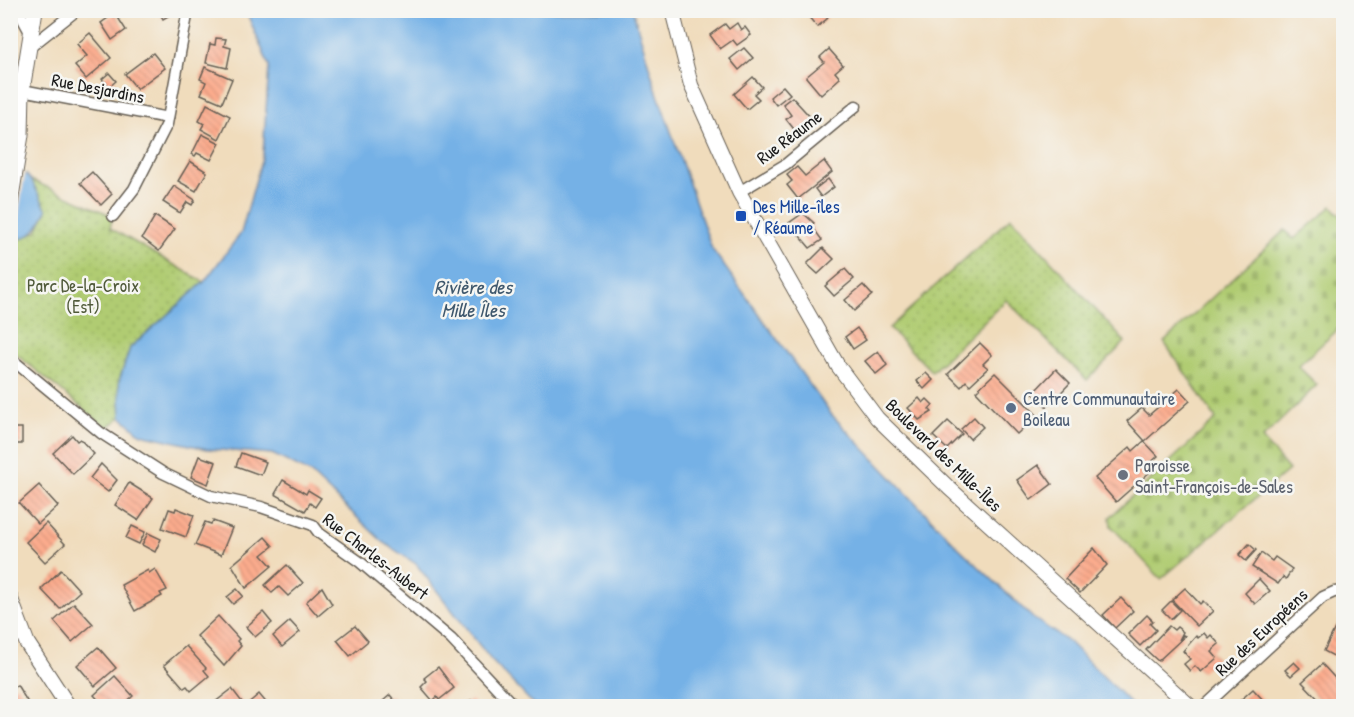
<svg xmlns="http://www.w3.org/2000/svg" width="1354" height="717" viewBox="0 0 1354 717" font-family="'Patrick Hand',sans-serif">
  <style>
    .cemetery { fill: url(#cemetery-stones); stroke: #667447; stroke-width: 1.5 }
    .park { fill: url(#park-dots); stroke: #667447; stroke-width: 1.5 }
    .water { fill: #74b1e6; stroke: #486681; stroke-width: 1.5 }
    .pier { fill: #f0dcbc }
    .building { fill: url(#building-back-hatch) }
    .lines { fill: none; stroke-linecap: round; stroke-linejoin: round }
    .minor-casing { stroke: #665f54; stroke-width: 13 }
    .tertiary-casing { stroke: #665f54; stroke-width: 16 }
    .secondary-casing { stroke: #665f54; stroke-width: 17 }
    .minor { stroke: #fff; stroke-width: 10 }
    .tertiary { stroke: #fff; stroke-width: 14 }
    .secondary { stroke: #fff; stroke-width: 15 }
    .transit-dot { fill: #1a4fb4; stroke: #f6f6f2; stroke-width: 2 }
    .service-dot { fill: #5c6f8a; stroke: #f6f6f2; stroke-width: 2 }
    .worship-dot { fill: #6b7280; stroke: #f6f6f2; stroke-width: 2 }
    .labels { text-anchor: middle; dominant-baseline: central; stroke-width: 5; stroke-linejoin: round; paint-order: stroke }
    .street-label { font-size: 18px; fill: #1c1c1c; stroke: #f6f6f2 }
    .transit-label { font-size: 18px; fill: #164399; stroke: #f6f6f2; text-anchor: start }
    .park-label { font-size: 18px; fill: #505a3a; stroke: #f6f6f2 }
    .service-label { font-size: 18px; fill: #4e5e75; stroke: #f6f6f2; text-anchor: start }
    .worship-label { font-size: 18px; fill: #5b616d; stroke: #f6f6f2; text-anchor: start }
    .water-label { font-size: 20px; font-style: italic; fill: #3f586d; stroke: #f6f6f2 }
  </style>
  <defs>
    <pattern id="cemetery-stones" width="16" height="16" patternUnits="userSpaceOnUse" patternTransform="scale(1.5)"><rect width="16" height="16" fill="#b0cc72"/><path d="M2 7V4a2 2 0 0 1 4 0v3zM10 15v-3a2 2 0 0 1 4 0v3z" fill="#97af62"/></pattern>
    <pattern id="park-dots" width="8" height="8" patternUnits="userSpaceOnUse" patternTransform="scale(1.5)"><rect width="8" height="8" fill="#b0cc72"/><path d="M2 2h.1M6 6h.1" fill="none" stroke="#97af62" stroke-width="1.8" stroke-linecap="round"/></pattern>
    <pattern id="building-back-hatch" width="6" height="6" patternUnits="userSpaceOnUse" patternTransform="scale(1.5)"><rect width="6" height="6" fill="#fcac8d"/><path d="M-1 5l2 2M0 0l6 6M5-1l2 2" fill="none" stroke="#d79379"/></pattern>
  </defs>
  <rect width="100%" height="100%" fill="#f6f6f2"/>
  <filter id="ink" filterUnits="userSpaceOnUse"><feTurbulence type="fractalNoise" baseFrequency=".0167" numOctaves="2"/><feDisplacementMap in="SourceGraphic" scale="12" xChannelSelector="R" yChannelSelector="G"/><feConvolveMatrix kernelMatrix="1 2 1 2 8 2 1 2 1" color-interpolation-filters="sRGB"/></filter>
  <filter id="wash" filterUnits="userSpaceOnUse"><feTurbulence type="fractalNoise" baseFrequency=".008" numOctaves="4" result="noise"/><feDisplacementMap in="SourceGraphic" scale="24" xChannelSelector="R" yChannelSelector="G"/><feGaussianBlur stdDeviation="1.35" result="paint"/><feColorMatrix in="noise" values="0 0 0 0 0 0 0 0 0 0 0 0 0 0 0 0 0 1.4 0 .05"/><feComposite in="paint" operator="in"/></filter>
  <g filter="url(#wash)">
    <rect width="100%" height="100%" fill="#f0dcbc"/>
    <!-- cemetery -->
    <polygon class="cemetery" points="1332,206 1343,218 1343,325 1298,366 1317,385 1262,439 1289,470 1161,579 1111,526 1110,517 1216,419 1164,342 1285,230 1294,239"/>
    <!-- park -->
    <g class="park">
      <polygon points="31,180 113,216 110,228 204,282 130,348 119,381 121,417 107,428 11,350 10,268 15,242 37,231 47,210"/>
      <polygon points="1011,217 1125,342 1087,380 1006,300 932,372 889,328"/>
    </g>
    <!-- water -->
    <g class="water">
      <polygon points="246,11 633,11 655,86 712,249 831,414 957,546 1033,618 1069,642 1133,706 535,706 491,660 416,564 383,542 310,473 272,454 207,449 141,434 121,417 119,381 130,348 204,282 241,233 263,154 269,66"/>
      <path d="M10 155 31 180 47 210C39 226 31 241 11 239Z"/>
    </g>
    <!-- pier -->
    <polygon class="pier" points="10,152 26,169 14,243 10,242"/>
    <g id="blocks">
      <!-- building -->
      <g class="building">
        <polygon points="158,10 174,10 175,12 163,19"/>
        <polygon points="803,10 822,10 828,18 817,27"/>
        <polygon points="115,13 126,30 112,40 101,23"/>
        <polygon points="737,23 741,30 745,27 751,35 737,45 733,40 720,49 710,35 725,24 729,29"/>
        <polygon points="90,33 111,58 86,79 75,66 87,56 77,44"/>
        <polygon points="216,38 226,39 224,46 231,48 227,68 206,63 210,44 215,45"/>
        <polygon points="744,48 753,58 739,70 730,59"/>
        <polygon points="829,49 843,65 835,72 840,78 821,95 806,77 824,62 820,57"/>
        <polygon points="153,53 165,68 137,89 125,74"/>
        <polygon points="205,67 232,79 222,103 201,94 206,82 200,79"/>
        <polygon points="109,73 116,81 109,87 102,79"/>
        <polygon points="753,77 762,87 754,94 759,99 747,109 734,94"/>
        <polygon points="783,86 790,94 776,105 770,97"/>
        <polygon points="792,97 813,120 797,133 786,119 791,115 783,104"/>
        <polygon points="207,104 230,116 219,139 201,129 204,124 199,121"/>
        <polygon points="202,134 220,143 211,160 197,153 195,156 192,154"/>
        <polygon points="190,161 207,172 196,191 178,181"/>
        <polygon points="824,161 832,172 798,199 787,185 792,181 787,175 797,167 805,176"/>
        <polygon points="92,172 112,194 101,205 80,183"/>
        <polygon points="828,179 834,187 821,197 815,189"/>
        <polygon points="174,186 195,200 192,205 187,202 180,213 163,202"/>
        <polygon points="803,213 814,223 811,225 822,240 810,248 789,223"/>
        <polygon points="155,216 175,229 159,251 142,238"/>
        <polygon points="823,248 834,259 818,274 807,264"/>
        <polygon points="845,269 854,279 834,296 825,286"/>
        <polygon points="863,285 872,295 854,311 845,300"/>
        <polygon points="857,328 866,340 853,349 845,337"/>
        <polygon points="980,343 992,355 983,364 988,368 970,385 966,381 961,387 948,374"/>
        <polygon points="878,351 887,365 876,374 865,361"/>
        <polygon points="1056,369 1070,383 1047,407 1033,393"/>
        <polygon points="926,373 933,380 924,389 917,381"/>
        <polygon points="995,373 1037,415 1017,434 976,391"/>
        <polygon points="1179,389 1190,401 1145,441 1127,421 1142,408 1149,415"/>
        <polygon points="919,398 923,403 927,399 933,405 929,409 932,412 919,420 908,408"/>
        <polygon points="974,417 983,427 970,439 961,429"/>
        <polygon points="948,421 962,434 947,449 933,436"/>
        <rect x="10" y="428" width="12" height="16"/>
        <polygon points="72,435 77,441 80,439 94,454 73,474 53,453"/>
        <polygon points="1144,441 1158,456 1147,466 1151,471 1116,502 1095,478 1130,447 1133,451"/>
        <polygon points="241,453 266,462 261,475 236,466"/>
        <polygon points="199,456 216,462 208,484 191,477"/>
        <polygon points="101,464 117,480 108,492 90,478"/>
        <polygon points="1038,465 1052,484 1031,500 1017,480"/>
        <polygon points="283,480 306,494 308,490 321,498 315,507 310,503 305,511 275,494"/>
        <polygon points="129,483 153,498 138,520 115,505"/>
        <polygon points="39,485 58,506 38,524 19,503"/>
        <polygon points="176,508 194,515 186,537 162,528 169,509 175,511"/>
        <polygon points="213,521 232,528 221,555 195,545 205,522 211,524"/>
        <polygon points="46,523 65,544 45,562 26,542"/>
        <polygon points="132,526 145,532 139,544 126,538"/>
        <polygon points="148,533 161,539 155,552 142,545"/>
        <polygon points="265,537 273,546 262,555 272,566 246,588 232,565"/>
        <polygon points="1249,544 1256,550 1246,561 1239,555"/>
        <polygon points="1094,548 1107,565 1080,593 1065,579"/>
        <polygon points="1261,553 1272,561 1275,557 1292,569 1286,579 1283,577 1278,584 1252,567"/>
        <polygon points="287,565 303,583 288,596 279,587 272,593 265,585"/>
        <polygon points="155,569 167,590 160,593 162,596 135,611 121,585 148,570 149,573"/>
        <polygon points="61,570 80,591 60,609 41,589"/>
        <polygon points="1259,579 1270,591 1255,604 1245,593"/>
        <polygon points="322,587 332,604 318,616 306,602"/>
        <polygon points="1185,588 1200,604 1203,601 1213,611 1197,626 1172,600"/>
        <polygon points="237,589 243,596 233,604 227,597"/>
        <polygon points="1121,598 1133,611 1115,628 1103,615"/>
        <polygon points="1171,601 1180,610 1171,619 1162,610"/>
        <polygon points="74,603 93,624 72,642 54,621"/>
        <polygon points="263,612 272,623 255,637 246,627"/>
        <polygon points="1147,615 1153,621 1150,624 1156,630 1140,646 1128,634"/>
        <polygon points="218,616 239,639 237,641 241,646 224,666 197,636"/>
        <polygon points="290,621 300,632 282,647 273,636"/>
        <polygon points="355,626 368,641 350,656 337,640"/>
        <polygon points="1169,626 1174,630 1177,627 1183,632 1179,640 1183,635 1185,636 1158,661 1146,650"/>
        <polygon points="1336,626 1344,629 1344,649 1339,659 1324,651"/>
        <polygon points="1204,633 1208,638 1211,635 1219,644 1211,651 1217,658 1201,672 1195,666 1190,671 1184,664 1190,659 1183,651 1196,636 1198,638"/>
        <polygon points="186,646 206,668 204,670 209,676 191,691 187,686 184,688 164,665"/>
        <polygon points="98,647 116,668 95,686 77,665"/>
        <polygon points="1294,662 1300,668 1291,676 1285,670"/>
        <polygon points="1322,664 1344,688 1344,702 1338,706 1325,706 1302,682"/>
        <polygon points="438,667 454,688 439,700 437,697 433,701 421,687 427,681 424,678"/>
        <polygon points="115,676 133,696 122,706 104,706 94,695"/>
        <polygon points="17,685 30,706 10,706 10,689"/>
        <polygon points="232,689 245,706 259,694 269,706 210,706"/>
        <polygon points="1253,689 1264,701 1257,706 1234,706"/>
        <polygon points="390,695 397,703 387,706 383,701"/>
        <polygon points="471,700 477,706 463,706"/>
      </g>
    </g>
  </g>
  <g filter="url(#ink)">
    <use href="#blocks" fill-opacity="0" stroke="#665f54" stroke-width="1.5"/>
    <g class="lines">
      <defs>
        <g id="minor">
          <polyline points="18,10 31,34"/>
          <polyline points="29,48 77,10"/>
          <polyline points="22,90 168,118"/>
          <polyline points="739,192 786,164 856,106"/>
          <polyline points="113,216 134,189 167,124 188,10"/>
          <polyline points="10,358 101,433 163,473 211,496 261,507 313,525 319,533 360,562 451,639 514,706"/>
          <polyline points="1205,706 1323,597 1334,592 1344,591"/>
        </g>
        <polyline id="tertiary" points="672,10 691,85 739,192 838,366 877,418 949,488 1190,706"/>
        <g id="secondary">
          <polyline points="10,203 21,135 22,90 35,10"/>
          <polyline points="10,598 27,643 68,706"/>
        </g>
      </defs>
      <!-- minor casing -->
      <use href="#minor" class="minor-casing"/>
      <!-- tertiary casing -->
      <use href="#tertiary" class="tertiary-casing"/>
      <!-- secondary casing -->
      <use href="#secondary" class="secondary-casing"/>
      <!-- minor -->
      <use href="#minor" class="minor"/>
      <!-- tertiary -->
      <use href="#tertiary" class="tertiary"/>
      <!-- secondary -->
      <use href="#secondary" class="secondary"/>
    </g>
  </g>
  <!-- markers -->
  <rect class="transit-dot" x="735" y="210" width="12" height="12" rx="3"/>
  <circle class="service-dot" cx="1011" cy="408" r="6"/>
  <circle class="worship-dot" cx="1123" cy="475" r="6"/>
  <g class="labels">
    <!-- street labels -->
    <g class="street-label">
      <text transform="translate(98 88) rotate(11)">Rue Desjardins</text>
      <text transform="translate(789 137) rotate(-37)">Rue Réaume</text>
      <text transform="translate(944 455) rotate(44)">Boulevard des Mille-Îles</text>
      <text transform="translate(376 556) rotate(38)">Rue Charles-Aubert</text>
      <text transform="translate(1261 632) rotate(-43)">Rue des Européens</text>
    </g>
    <!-- transit labels -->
    <g class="transit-label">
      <text x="753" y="206">Des Mille-îles<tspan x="753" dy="21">/ Réaume</tspan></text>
    </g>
    <!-- park labels -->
    <g class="park-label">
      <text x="83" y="285">Parc De-la-Croix<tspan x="83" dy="21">(Est)</tspan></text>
    </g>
    <!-- service labels -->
    <g class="service-label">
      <text x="1023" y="398">Centre Communautaire<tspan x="1023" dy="21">Boileau</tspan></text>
    </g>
    <!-- worship labels -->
    <g class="worship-label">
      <text x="1135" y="465">Paroisse<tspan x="1135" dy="21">Saint-François-de-Sales</tspan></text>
    </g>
    <!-- water labels -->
    <g class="water-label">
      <text x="473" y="286">Rivière des<tspan x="473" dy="23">Mille Îles</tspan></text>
    </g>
  </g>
  <!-- margin -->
  <rect width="1354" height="717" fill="none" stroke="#f6f6f2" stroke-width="36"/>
</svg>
